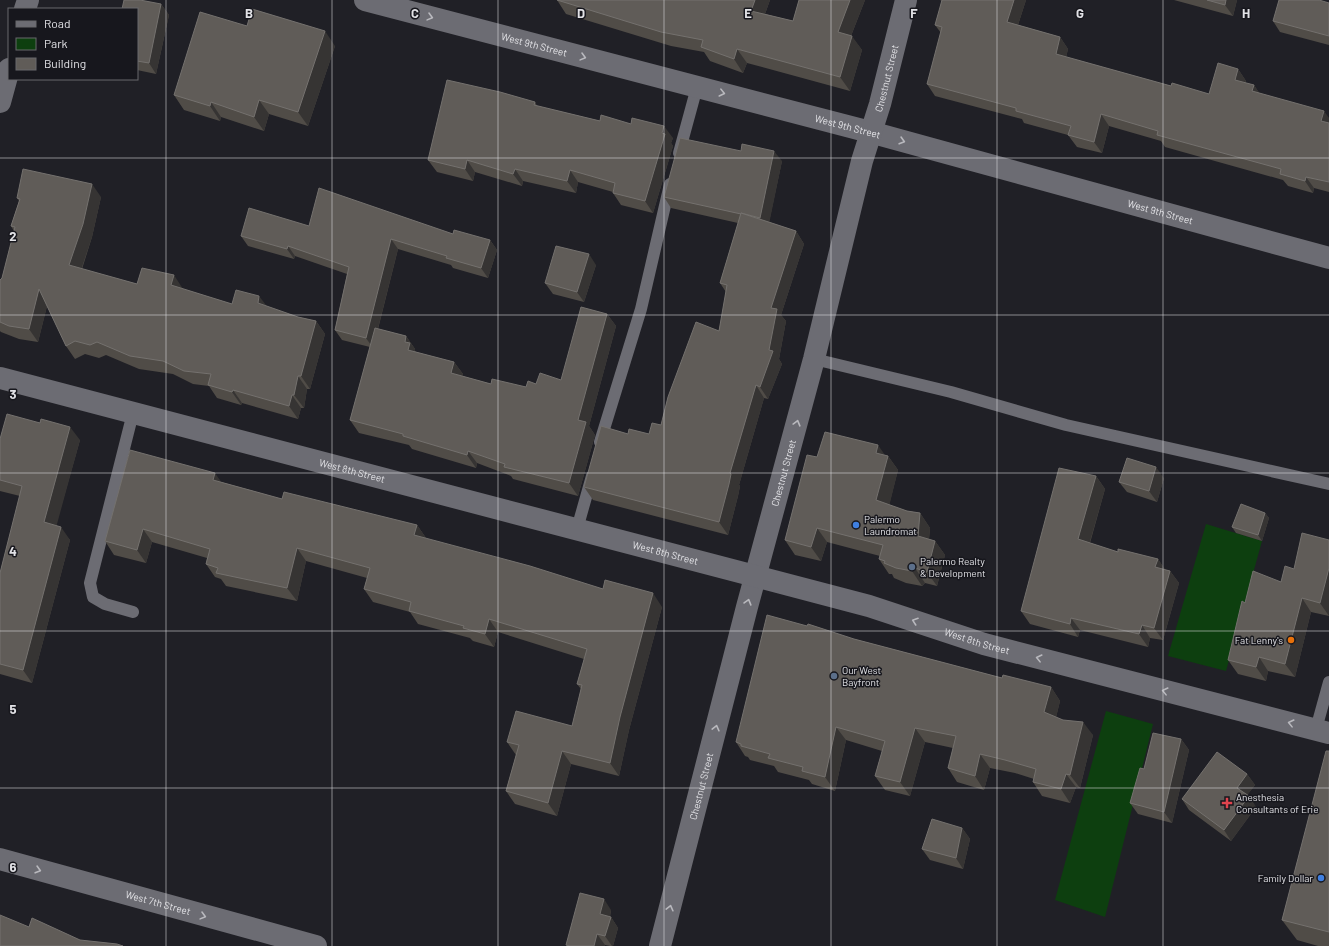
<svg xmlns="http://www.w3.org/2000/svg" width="1329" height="946" viewBox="0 0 1329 946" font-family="Barlow,sans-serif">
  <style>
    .green { fill: #0d3f0f }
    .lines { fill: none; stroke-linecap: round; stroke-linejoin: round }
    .lane { stroke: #6c6c73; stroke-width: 12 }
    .street { stroke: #6c6c73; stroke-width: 22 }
    .secondary { stroke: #6c6c73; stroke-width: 22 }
    .wall { fill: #504c47 }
    .shaded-wall { fill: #363433 }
    .building { fill: #605c58; stroke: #74716e }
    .oneway { stroke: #b9b9be }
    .grid { fill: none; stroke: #e2e2e6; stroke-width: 1; stroke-opacity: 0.55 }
    .shop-dot { fill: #3f7fe0; stroke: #17171d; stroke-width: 1.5 }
    .service-dot { fill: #5c6f8a; stroke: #17171d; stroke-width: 1.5 }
    .food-dot { fill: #e8710a; stroke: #17171d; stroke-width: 1.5 }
    .health-dot { fill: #e0444e; stroke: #17171d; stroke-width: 1.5 }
    .labels { text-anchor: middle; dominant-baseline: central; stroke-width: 3; stroke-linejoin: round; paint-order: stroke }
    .street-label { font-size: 10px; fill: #e2e2e6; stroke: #17171d }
    .poi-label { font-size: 10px; fill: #e2e2e6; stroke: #17171d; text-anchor: start }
    .grid-label { font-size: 13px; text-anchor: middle; font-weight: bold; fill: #e2e2e6; stroke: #17171d; stroke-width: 3; stroke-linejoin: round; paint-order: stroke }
  </style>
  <rect width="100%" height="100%" fill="#202026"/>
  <!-- green -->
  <g class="green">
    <polygon points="1206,524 1262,541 1226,671 1168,656"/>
    <polygon points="1106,711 1153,724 1105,917 1055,900"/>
  </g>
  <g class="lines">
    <!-- lane -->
    <g class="lane">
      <polyline points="679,153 697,87"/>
      <polyline points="814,359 951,392 1066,425 1329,484"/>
      <polyline points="600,442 641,309 670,184"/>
      <polyline points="577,529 592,476"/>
      <polyline points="133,612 105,604 93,597 90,583 133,413"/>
      <polyline points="1316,729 1329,682"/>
    </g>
    <!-- street -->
    <g class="street">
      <path id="s1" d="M365 0 870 132 1329 258"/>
      <polyline points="25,9 28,0"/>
      <polyline points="0,102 9,69"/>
      <path id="s2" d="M0 859 316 946"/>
      <path id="s3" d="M660 946 747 607 814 359 862 161 880 104 906 0"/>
    </g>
    <!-- secondary -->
    <path class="secondary" id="s4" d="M0 378 869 606 984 644 1329 733"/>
  </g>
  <!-- wall -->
  <g class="wall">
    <polygon points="557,0 770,0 765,14 793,21 799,0 865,0 851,36 862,50 850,91 747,63 743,73 710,61 704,52 671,46 566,14"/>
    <polygon points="940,0 1026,0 1018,25 1060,37 1068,49 1066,57 1171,86 1209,94 1238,69 1246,81 1246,83 1254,85 1259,93 1329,118 1329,192 1314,188 1313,193 1288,186 1283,180 1165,147 1161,141 1109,126 1102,153 1077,147 1068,135 1024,123 1022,119 935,96 927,84 941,33 935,25 942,1"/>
    <polygon points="1174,0 1237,0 1233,16"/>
    <polygon points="1329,3 1329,45 1280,32 1273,21"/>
    <polygon points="161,4 169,15 156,74 137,70 137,9"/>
    <polygon points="247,26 335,46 308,126 269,114 264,131 221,117 220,121 184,110 174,95"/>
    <polygon points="535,102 537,106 673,138 671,143 673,146 653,213 621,205 613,193 613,192 578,182 576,193 523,181 522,186 475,172 473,181 437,172 428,160"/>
    <polygon points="782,161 769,222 796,231 804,244 781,315 786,321 779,359 782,364 768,399 764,398 739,485 740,486 738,496 728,535 593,500 584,487 628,434 649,434 661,425 719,331 726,292 720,283 738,223 671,208 664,197"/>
    <polygon points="101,197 92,237 82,269 137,284 183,289 232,304 267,307 298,317 316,321 325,334 310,389 307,389 304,408 301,408 298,419 242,403 241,405 217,398 209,386 193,384 173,374 139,369 106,355 99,358 85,354 75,359 66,346 47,306 38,342 19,339 1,332 0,331 0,280 2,278 14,231 11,226 19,201 17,198"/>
    <polygon points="309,226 453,234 490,240 497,250 488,278 453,268 451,265 398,249 378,329 406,336 415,349 415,351 416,352 454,362 463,374 462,376 491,384 526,387 536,384 561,380 607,314 616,326 589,426 595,435 578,496 513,479 511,476 477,463 476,468 412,449 409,445 359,433 350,420 370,347 342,340 335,330 347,274 295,256 294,259 248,246 241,236"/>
    <polygon points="596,265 584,302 553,294 545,283"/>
    <polygon points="0,439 80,440 56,525 70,540 32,683 0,674 0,573 20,496 0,491"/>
    <polygon points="885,455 888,456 898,470 889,505 907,511 920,513 930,528 929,539 935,541 945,555 937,586 925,583 922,586 906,583 894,578 892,574 889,574 879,559 880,556 827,542 821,561 795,555 785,540 817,457"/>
    <polygon points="1096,476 1105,489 1090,543 1118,552 1158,559 1165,570 1170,571 1179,583 1163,640 1150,638 1148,647 1080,630 1078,637 1030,624 1021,611"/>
    <polygon points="1164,478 1157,502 1127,492 1119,482"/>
    <polygon points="221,482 282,499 417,525 426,538 426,539 603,589 662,607 629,730 619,776 571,764 557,816 515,804 506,791 516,755 507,742 572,726 581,689 577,684 584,659 498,632 494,647 473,641 470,638 418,624 410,612 373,602 364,589 367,578 306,561 297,601 226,586 221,579 215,577 206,564 207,558 152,542 146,563 114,555 105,541"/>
    <polygon points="1265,513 1269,518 1262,541 1236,533 1232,527"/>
    <polygon points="1329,540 1329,616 1311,612 1295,677 1268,671 1266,681 1238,674 1228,660 1245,603 1281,582 1294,569"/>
    <polygon points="854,639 1002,678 1051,687 1060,701 1056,717 1093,735 1080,788 1076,787 1070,803 1042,796 1033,782 1034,779 1015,773 990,768 984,790 957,782 948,768 953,748 925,742 910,796 885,790 875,776 882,751 846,740 835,791 812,784 809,780 778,772 774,766 750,760 748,757 745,756 736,742"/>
    <polygon points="1181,739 1189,750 1172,823 1138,814 1130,803 1144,769"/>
    <polygon points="1329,751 1329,946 1318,946 1297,940 1282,920"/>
    <polygon points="1247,774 1255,785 1247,795 1256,807 1231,841 1189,810 1182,799"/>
    <polygon points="962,828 970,839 963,869 930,860 922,849"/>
    <polygon points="611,910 610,917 611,917 618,928 613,946 610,946 605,945 604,946 567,946 566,945"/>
  </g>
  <!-- shaded-wall -->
  <g class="shaded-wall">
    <polygon points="755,0 770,0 761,25 751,11"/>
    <polygon points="850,0 865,0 847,46 838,32"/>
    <polygon points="1014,0 1026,0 1015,34 1007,22"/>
    <polygon points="1226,0 1237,0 1233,16 1225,5"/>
    <polygon points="161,4 169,15 156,74 149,63"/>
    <polygon points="325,31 335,46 308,126 298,112"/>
    <polygon points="852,36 862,50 850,91 840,77"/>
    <polygon points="1060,37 1068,49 1064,66 1056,54"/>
    <polygon points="737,49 747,63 743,73 734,59"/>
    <polygon points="1238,69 1246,81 1244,91 1235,80"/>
    <polygon points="1254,85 1262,97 1252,91"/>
    <polygon points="259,100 269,114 264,131 254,117"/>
    <polygon points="211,102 221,117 220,121 210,106"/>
    <polygon points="1324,111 1329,118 1329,132 1321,121"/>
    <polygon points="1101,114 1109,126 1102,153 1094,142"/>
    <polygon points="664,126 673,138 671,143 673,146 653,213 645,201"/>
    <polygon points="774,151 782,161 768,229 760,218"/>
    <polygon points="467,160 475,172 473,181 465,169"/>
    <polygon points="515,169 523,181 522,186 513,174"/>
    <polygon points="570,170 578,182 576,193 567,181"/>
    <polygon points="1306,177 1314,188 1313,193 1305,181"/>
    <polygon points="92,184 101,197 92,237 78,279 69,265"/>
    <polygon points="796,231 804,244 781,315 786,321 779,359 782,364 768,399 760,387 771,308"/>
    <polygon points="391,239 398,249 373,348 366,338"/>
    <polygon points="490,240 497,250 488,278 481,268"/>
    <polygon points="288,246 295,256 294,259 287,249"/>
    <polygon points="589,254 596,265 584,302 577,292"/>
    <polygon points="174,275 183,289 171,285"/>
    <polygon points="39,289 48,302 38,342 29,329"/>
    <polygon points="259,296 269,309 258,303"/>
    <polygon points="607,314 616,326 589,426 595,435 578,496 569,483 578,420"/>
    <polygon points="316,321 325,334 310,389 301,376"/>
    <polygon points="406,336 415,349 415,351 419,356 408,350 405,342"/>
    <polygon points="454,362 463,374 460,385 451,373"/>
    <polygon points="298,376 307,389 304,408 294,395"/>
    <polygon points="756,385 764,398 739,485 740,486 738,496 728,535 719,522 730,473"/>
    <polygon points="233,390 242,403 241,405 232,392"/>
    <polygon points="292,395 301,408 298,419 289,406"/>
    <polygon points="70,427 80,440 54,535 44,522"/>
    <polygon points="878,445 887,458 888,456 898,470 887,515 876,500 876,453"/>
    <polygon points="468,451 477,463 476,468 467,455"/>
    <polygon points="1156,467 1164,478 1157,502 1149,491"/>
    <polygon points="215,473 224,486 213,480"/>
    <polygon points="1096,476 1105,489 1087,552 1078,539"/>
    <polygon points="920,513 930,528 928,551 918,536"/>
    <polygon points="1265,513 1269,518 1262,541 1258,535"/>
    <polygon points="417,525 426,538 423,549 414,535"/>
    <polygon points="61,527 70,540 32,683 23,670"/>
    <polygon points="817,528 827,542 821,561 811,547"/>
    <polygon points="143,529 152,542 146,563 137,550"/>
    <polygon points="935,541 945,555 937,586 927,572"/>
    <polygon points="297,548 306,561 297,601 287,588"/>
    <polygon points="1158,559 1167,572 1155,567"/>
    <polygon points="915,568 925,583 922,586 912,571"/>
    <polygon points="1329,568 1329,616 1320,603"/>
    <polygon points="1170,571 1179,583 1163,640 1154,628"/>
    <polygon points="653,593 662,607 629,730 619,776 610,763 620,717"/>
    <polygon points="1302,598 1311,612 1295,677 1285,664"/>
    <polygon points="1071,618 1080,630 1078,637 1070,624"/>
    <polygon points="489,619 498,632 494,647 485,634"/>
    <polygon points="1142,625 1150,638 1148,647 1139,634"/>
    <polygon points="1259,657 1268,671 1266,681 1256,667"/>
    <polygon points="1051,687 1060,701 1054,726 1044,712"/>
    <polygon points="1083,722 1093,735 1080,788 1070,775"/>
    <polygon points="836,727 846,740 835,791 825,777"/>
    <polygon points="915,728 925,742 910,796 900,782"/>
    <polygon points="1181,739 1189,750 1172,823 1164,812"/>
    <polygon points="562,751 571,764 557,816 548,803"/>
    <polygon points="980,754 990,768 984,790 975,776"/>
    <polygon points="1066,774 1076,787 1070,803 1061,789"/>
    <polygon points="1247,774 1255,785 1245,798 1237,788"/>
    <polygon points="1249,796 1256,807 1231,841 1224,830"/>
    <polygon points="962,828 970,839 963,869 956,858"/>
    <polygon points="604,899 611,910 608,925 600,914"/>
    <polygon points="611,917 618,928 613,946 612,946 605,936"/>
    <polygon points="597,934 605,945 604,946 594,946"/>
  </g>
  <!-- building -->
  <g class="building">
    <polygon points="124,0 140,0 161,4 149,63 137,61 137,9 122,9"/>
    <polygon points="557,0 755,0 751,11 793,21 799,0 850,0 838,32 852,36 840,77 737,49 734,59 701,47 703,40 661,32"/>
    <polygon points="942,0 1014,0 1007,22 1060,37 1056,54 1171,86 1172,83 1209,94 1218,63 1238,69 1235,80 1254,85 1252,91 1324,111 1321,121 1329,123 1329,182 1306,177 1305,181 1280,174 1281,169 1157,135 1158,131 1101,114 1094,142 1068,135 1071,126 1016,111 1016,108 927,84 942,27 935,25"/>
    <polygon points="1207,0 1226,0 1225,5"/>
    <polygon points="1279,0 1319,0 1329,3 1329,36 1273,21"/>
    <polygon points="252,9 325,31 298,112 259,100 254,117 211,102 210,106 174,95 200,12 247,26"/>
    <polygon points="447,80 500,92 535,102 534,105 600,121 601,115 631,124 632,118 664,126 662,133 665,134 645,201 613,193 615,183 570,170 567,181 515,169 513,174 467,160 465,169 428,160"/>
    <polygon points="680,138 741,151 742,144 774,151 760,218 741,213 741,214 664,197"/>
    <polygon points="23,169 92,184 83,224 69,265 137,284 142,268 174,275 171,285 232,304 236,290 259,296 258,303 298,317 316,321 301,376 298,376 294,395 292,395 289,406 233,390 232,392 208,385 211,374 184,371 163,361 130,356 97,342 90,345 75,341 66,346 39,289 29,329 9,326 0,322 0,280 2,278 15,227 11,226 20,199 17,198"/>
    <polygon points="319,188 453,234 454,230 490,240 481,268 446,258 447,256 391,239 366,338 335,330 349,267 288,246 287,249 241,236 249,208 309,226"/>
    <polygon points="741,213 796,231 771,308 777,309 769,350 773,351 760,387 756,385 730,473 731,474 729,484 719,522 584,487 601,426 628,434 629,429 649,434 652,423 661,425 668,397 696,322 719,331 727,285 720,283"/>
    <polygon points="556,246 589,254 577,292 545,283"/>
    <polygon points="581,307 607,314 578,420 586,422 569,483 504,467 505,464 468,451 467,455 403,436 403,434 350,420 375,328 406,336 405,342 410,343 408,350 454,362 451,373 491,384 492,379 526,387 528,381 536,384 540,373 561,380"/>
    <polygon points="7,414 40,423 41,419 70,427 44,522 61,527 23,670 0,664 0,573 22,486 0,480 0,439"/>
    <polygon points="825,432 878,445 876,453 888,456 876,500 907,511 920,513 918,536 935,541 927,572 915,568 912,571 896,568 884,563 885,561 879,559 883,545 817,528 811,547 785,540 807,455 817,457"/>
    <polygon points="130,450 215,473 213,480 282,499 284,492 417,525 414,535 530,566 603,589 605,580 653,593 620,717 610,763 562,751 548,803 506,791 519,745 507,742 516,711 572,726 582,685 577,684 587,649 489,619 485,634 463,628 464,626 409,611 411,602 364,589 370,568 297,548 287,588 216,573 218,568 206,564 210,549 143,529 137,550 105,541"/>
    <polygon points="1127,458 1156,467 1149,491 1119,482"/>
    <polygon points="1059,468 1096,476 1078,539 1118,552 1118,549 1158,559 1155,567 1170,571 1154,628 1142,625 1139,634 1071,618 1070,624 1021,611"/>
    <polygon points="1241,504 1265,513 1258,535 1232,527"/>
    <polygon points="1302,533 1329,540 1329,568 1320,603 1302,598 1285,664 1259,657 1256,667 1228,660 1242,601 1245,603 1253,571 1281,582 1285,566 1294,569"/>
    <polygon points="767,615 807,626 808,624 854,639 1002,678 1003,675 1051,687 1044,712 1063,720 1083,722 1070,775 1066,774 1061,789 1033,782 1036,769 1005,760 980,754 975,776 948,768 956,736 915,728 900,782 875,776 885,741 836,727 825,777 802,771 803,767 768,758 770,754 741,746 741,744 736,742"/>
    <polygon points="1153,733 1181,739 1164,812 1130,803 1140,768 1144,769"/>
    <polygon points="1326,751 1329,751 1329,932 1282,920"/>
    <polygon points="1217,752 1247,774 1237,788 1249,796 1224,830 1182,799"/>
    <polygon points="932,819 962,828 956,858 922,849"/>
    <polygon points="580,893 604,899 600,914 611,917 605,936 597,934 594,946 570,946 566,945"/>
    <polygon points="0,915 29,927 32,918 80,940 117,944 123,946 0,946"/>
  </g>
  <!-- one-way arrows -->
  <defs><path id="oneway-chevron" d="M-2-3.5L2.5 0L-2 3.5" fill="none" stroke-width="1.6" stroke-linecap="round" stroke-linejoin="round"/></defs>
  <g class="oneway">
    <use href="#oneway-chevron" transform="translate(430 17) rotate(15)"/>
    <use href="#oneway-chevron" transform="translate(583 57) rotate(15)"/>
    <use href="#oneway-chevron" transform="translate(722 93) rotate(14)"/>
    <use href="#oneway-chevron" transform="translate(902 141) rotate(16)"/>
    <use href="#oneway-chevron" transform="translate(797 423) rotate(-75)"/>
    <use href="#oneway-chevron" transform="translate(748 602) rotate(-74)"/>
    <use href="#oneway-chevron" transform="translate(915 621) rotate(-161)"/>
    <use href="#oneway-chevron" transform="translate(1039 658) rotate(-166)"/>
    <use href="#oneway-chevron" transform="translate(1165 691) rotate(-166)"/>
    <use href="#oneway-chevron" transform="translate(1291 723) rotate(-166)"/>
    <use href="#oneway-chevron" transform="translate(716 728) rotate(-76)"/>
    <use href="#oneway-chevron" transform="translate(38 870) rotate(16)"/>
    <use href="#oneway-chevron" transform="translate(670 908) rotate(-76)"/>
    <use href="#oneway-chevron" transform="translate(203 916) rotate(15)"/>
  </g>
  <!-- grid -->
  <path class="grid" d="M166 0V946M332 0V946M498 0V946M664 0V946M831 0V946M997 0V946M1163 0V946M0 158H1329M0 315H1329M0 473H1329M0 631H1329M0 788H1329"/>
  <!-- markers -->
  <g class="shop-dot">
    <circle cx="856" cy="525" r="4"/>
    <circle cx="1321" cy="878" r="4"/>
  </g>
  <g class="service-dot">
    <circle cx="912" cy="567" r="4"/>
    <circle cx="834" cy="676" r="4"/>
  </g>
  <circle class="food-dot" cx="1291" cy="640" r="4"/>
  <path class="health-dot" d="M1225 797h4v4h4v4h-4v4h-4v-4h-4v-4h4z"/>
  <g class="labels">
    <!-- street labels -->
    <g class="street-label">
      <text stroke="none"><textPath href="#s1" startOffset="175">West 9th Street</textPath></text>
      <text stroke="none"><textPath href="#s3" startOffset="897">Chestnut Street</textPath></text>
      <text stroke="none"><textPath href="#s1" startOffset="499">West 9th Street</textPath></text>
      <text stroke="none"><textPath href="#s1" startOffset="823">West 9th Street</textPath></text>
      <text stroke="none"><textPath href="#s4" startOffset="364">West 8th Street</textPath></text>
      <text stroke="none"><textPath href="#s3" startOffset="489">Chestnut Street</textPath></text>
      <text stroke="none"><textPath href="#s4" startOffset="688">West 8th Street</textPath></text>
      <text stroke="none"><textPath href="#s4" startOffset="1012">West 8th Street</textPath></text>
      <text stroke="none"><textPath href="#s3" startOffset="165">Chestnut Street</textPath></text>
      <text stroke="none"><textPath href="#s2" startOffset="164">West 7th Street</textPath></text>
    </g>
    <!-- poi labels -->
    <g class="poi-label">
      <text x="864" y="519">Palermo<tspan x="864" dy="12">Laundromat</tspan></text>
      <text x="920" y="561">Palermo Realty<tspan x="920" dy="12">&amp; Development</tspan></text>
      <text x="1283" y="640" text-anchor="end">Fat Lenny's</text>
      <text x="842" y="670">Our West<tspan x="842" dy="12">Bayfront</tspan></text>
      <text x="1236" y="797">Anesthesia<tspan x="1236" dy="12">Consultants of Erie</tspan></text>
      <text x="1313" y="878" text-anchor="end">Family Dollar</text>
    </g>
  </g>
  <g class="grid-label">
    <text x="249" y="18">B</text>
    <text x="415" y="18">C</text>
    <text x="581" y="18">D</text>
    <text x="748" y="18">E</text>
    <text x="914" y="18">F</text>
    <text x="1080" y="18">G</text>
    <text x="1246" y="18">H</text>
    <text x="13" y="241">2</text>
    <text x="13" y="399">3</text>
    <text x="13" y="556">4</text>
    <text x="13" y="714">5</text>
    <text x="13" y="872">6</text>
  </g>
  <!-- legend -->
  <rect x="8" y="8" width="130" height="72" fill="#17171d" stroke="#68686d"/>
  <rect x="16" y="21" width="20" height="6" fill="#6c6c73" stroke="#68686d"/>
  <text x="44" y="28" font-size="12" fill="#e2e2e6">Road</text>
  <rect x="16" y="38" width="20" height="12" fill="#0d3f0f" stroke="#68686d"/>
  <text x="44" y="48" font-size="12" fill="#e2e2e6">Park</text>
  <rect x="16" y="58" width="20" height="12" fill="#605c58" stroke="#68686d"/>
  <text x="44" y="68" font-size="12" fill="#e2e2e6">Building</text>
</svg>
